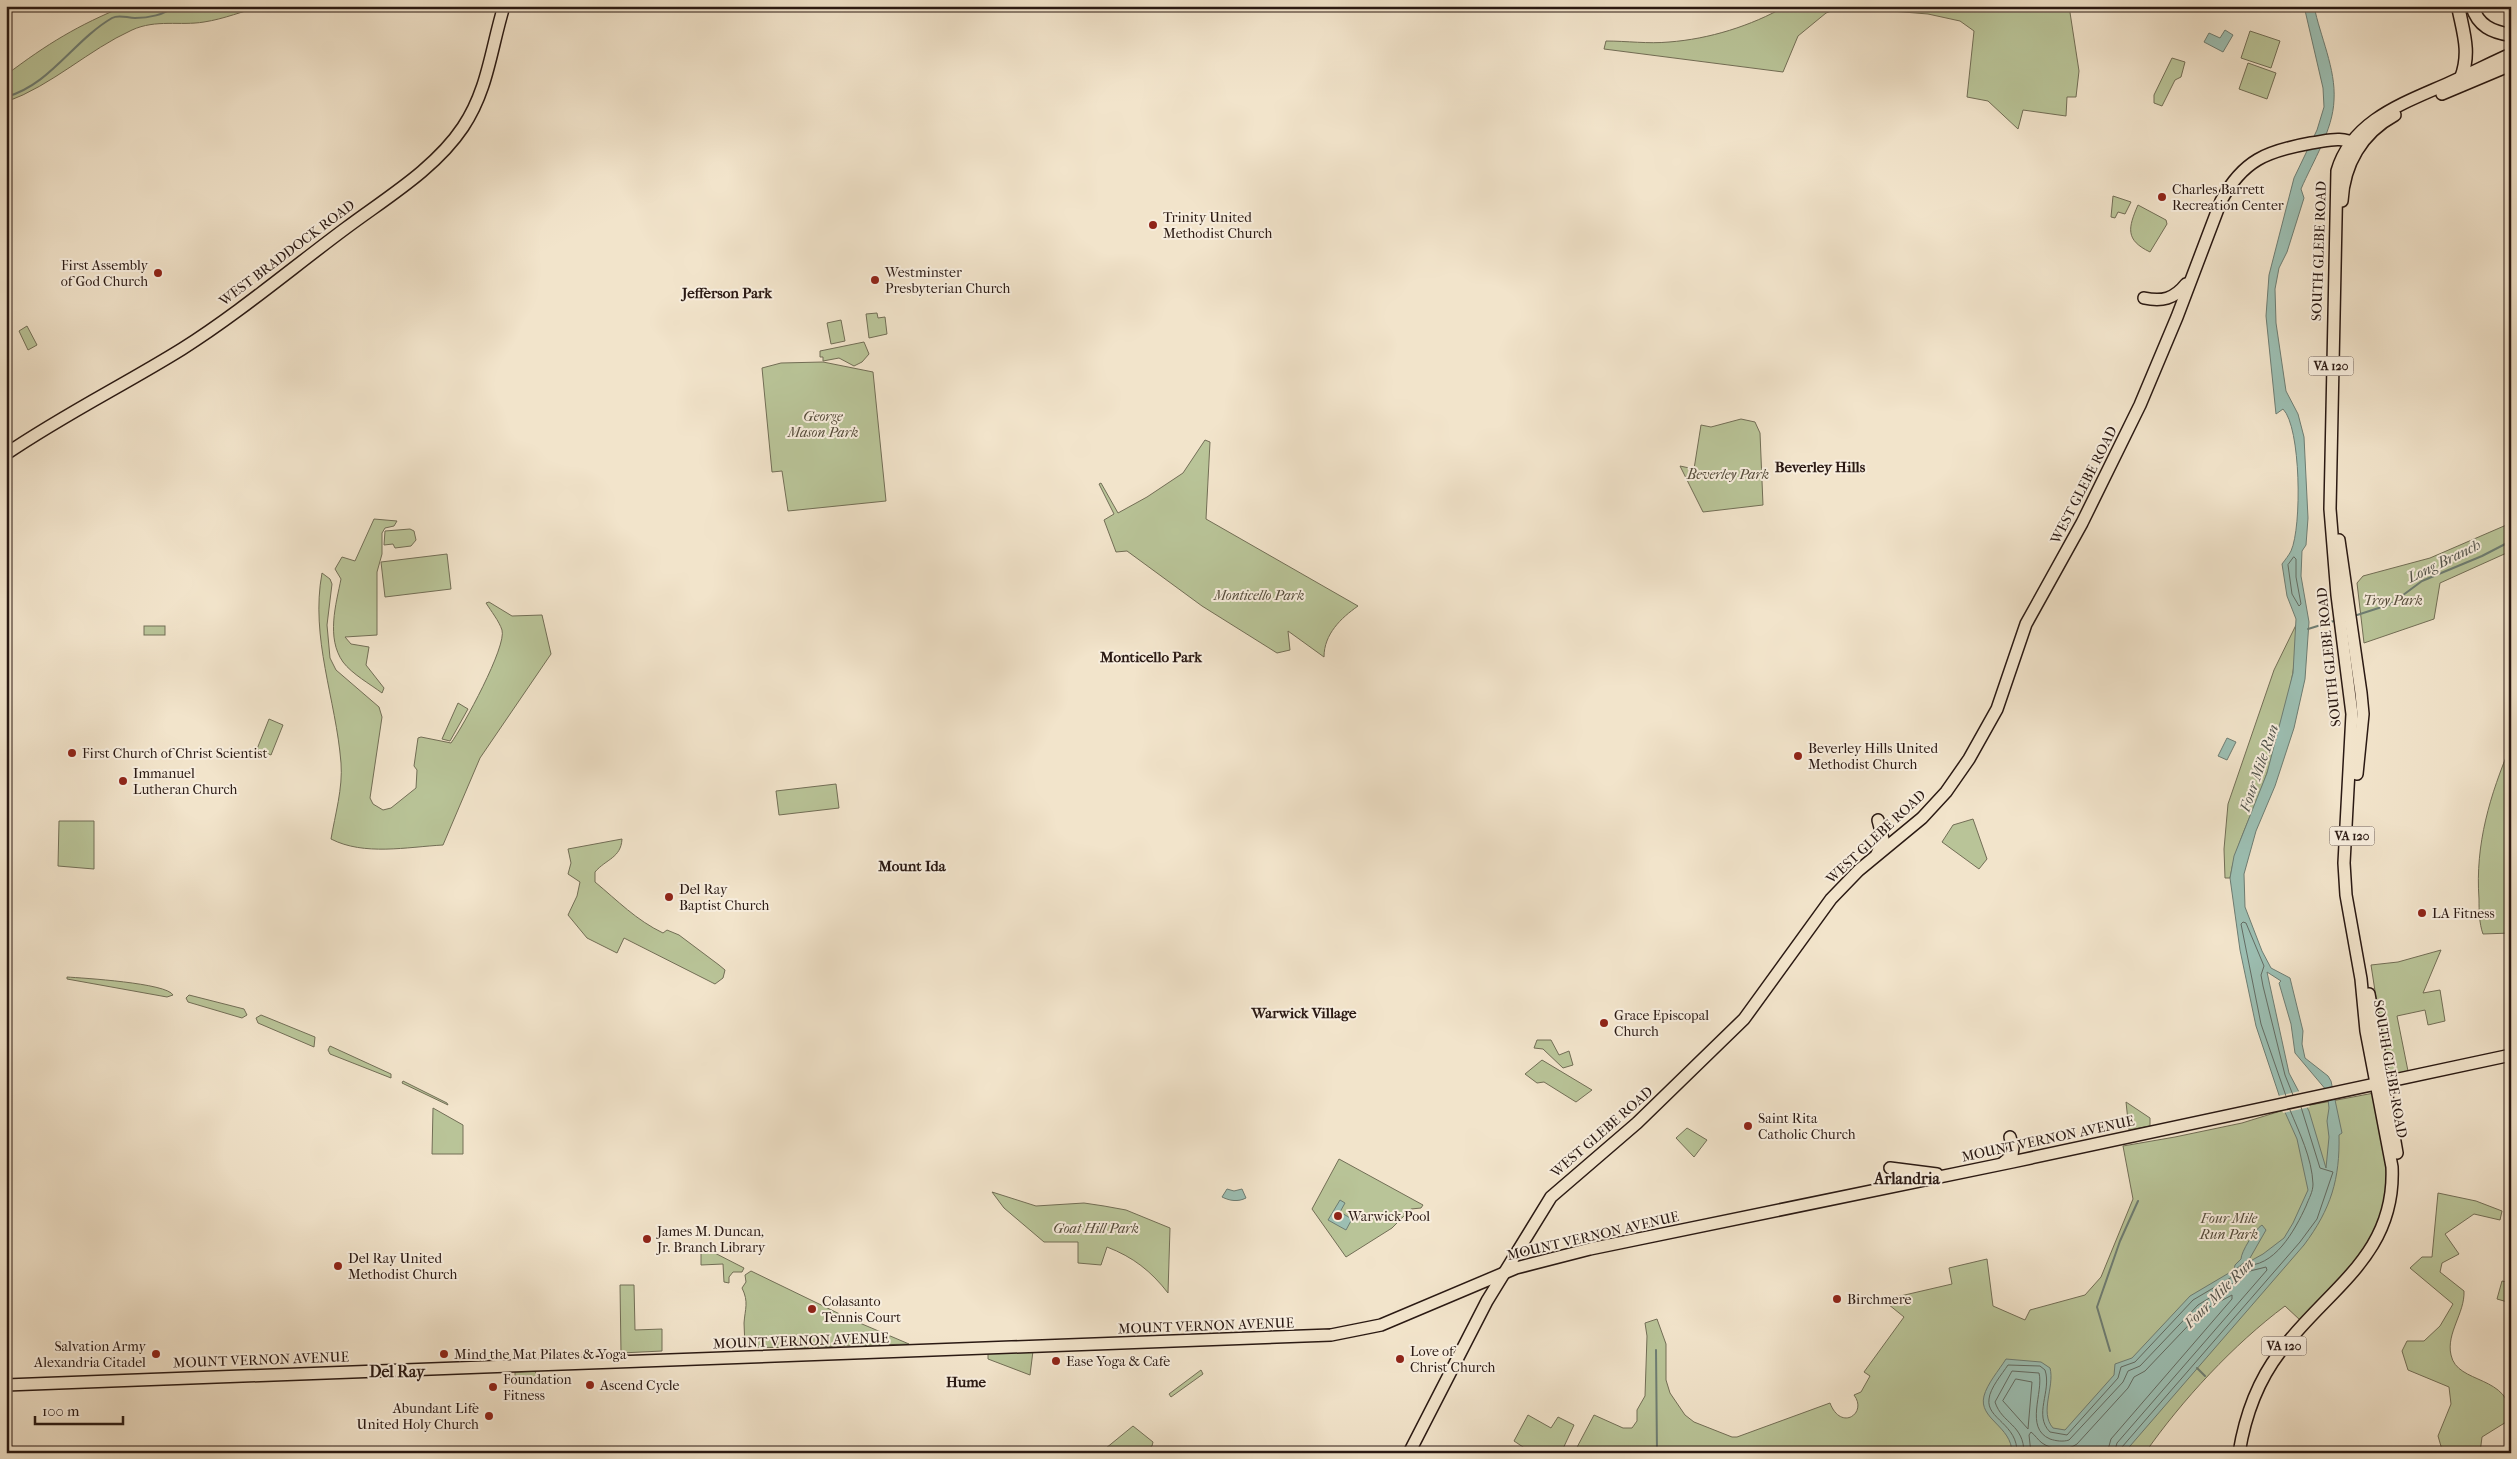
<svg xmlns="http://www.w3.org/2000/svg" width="2517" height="1459" viewBox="0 0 2517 1459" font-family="'IM FELL French Canon',serif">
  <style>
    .green { fill: #b9c498; stroke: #726e56 }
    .water { fill: #9cbfb3; stroke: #6e7d73; fill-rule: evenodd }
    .pier { fill: #f2e4cb }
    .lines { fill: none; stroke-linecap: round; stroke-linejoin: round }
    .shore { stroke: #636c63; stroke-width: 1 }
    .stream { stroke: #6e7d73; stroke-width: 2 }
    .major-casing { stroke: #2a1913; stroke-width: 14 }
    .highway-casing { stroke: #2a1913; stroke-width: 15 }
    .major { stroke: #f2e4cb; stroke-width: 11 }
    .highway { stroke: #f2e4cb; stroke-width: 12 }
    .poi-dot { fill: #8f2418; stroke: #f7eddd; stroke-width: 2 }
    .labels { text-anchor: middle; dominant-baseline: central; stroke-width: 4; stroke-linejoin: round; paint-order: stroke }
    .shield { fill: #f7eddd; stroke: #685950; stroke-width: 1 }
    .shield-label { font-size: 12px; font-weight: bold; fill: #2a1913 }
    .poi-label { font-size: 14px; fill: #2a1913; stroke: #f7eddd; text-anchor: start }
    .street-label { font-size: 14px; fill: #2a1913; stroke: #f7eddd }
    .park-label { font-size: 14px; font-style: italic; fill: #554c3b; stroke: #f7eddd }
    .neighbourhood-label { font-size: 15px; font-weight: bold; fill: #2a1913; stroke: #f7eddd }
    .water-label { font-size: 15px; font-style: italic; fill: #52534b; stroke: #f7eddd }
    .quarter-label { font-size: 16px; font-weight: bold; fill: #2a1913; stroke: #f7eddd }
  </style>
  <rect width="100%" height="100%" fill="#f2e4cb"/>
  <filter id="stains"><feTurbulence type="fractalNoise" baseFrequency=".004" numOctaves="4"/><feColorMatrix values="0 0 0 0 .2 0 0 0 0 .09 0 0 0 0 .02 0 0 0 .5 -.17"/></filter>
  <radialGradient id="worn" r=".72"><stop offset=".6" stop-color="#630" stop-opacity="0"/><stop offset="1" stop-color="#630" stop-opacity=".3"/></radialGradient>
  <!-- green -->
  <g class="green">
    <path d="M125 6H263C243 11 224 19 204 22 180 26 156 19 132 30 88 50 53 85 6 102V75C47 44 78 25 125 6Z"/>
    <path d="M1786 6H2069L2079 71 2076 97H2067L2066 116 2023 110 2018 129 1988 101 1967 97 1974 31 1960 21 1928 14 1842 7 1826 13 1798 36 1783 72 1604 49 1606 41C1627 41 1648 44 1669 42 1709 39 1751 26 1786 6Z"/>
    <polygon points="2250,31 2280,41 2271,68 2241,58"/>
    <polygon points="2172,58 2185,62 2181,77 2175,80 2162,106 2154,103 2154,95"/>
    <polygon points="2248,63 2276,73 2267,99 2239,89"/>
    <polygon points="2113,196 2131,202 2125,214 2118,212 2115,218 2111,217"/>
    <path d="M2138 205 2166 220 2167 224 2150 252C2125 240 2128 228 2138 205Z"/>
    <polygon points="877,313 878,318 885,317 887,334 869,338 866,314"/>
    <polygon points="841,320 845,341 831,344 827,323"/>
    <polygon points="27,326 37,345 28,350 19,331"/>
    <polygon points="864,342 869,354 862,362 854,366 839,358 823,361 823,357 820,357 820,351"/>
    <polygon points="823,362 873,372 886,501 788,511 782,471 772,472 762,368 781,363"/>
    <polygon points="1741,419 1755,422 1760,433 1763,505 1703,512 1680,466 1694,469 1701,425 1711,427"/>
    <path d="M1205 440 1210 442 1206 519 1358 606C1341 618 1324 634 1324 657L1288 631 1290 650 1277 653 1202 606 1127 551 1116 552 1104 520 1114 514 1099 484 1101 483 1118 513 1147 497 1183 473Z"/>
    <path d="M374 519 397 521 394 526 385 528 382 533V554L377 572V635L345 637 351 644 369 647 366 665 384 688 382 693C370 684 352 674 343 662 326 638 336 604 341 579L335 569 342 557 355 561Z"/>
    <polygon points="2511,523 2511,551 2440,583 2434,619 2364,643 2357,583 2363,576 2430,558"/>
    <polygon points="410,529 414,531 416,540 411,546 395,548 393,544 384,545 385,531"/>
    <polygon points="447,554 451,589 385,597 381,562"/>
    <path d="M322 573 330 579 332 584 327 625 330 658 336 670 379 707 382 717 370 798 373 804 383 810 391 808 416 788 417 770 414 766 418 738 421 737 451 743C463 727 507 646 502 630 499 621 491 611 486 603L489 602 512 616 542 615 551 654 480 758 443 845C407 847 364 856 331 839 335 815 343 788 341 763 336 699 310 638 322 573Z"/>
    <path d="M2296 625C2300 666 2276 752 2260 792 2249 821 2235 847 2230 878H2225L2224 849 2228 804 2274 670Z"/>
    <rect x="144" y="626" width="21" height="9"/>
    <polygon points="458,703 468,709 450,741 442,739"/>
    <polygon points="269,719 283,725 271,755 257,749"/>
    <path d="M2511 745V933L2483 934C2479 923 2479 910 2479 899 2475 844 2490 795 2511 745Z"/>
    <polygon points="836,784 839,808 779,815 776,791"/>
    <polygon points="1973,819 1987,859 1979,869 1942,842 1953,825"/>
    <polygon points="59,821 94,821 94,869 58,866"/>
    <path d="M622 839C621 858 606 859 595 872V882C618 901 636 920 663 933L667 930 679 935 719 965 725 970 723 978 715 984 624 938 617 953 587 938 568 915 577 896 580 882 568 874 571 863 568 849Z"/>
    <polygon points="2441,950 2423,993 2440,990 2445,1021 2428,1025 2425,1010 2397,1016 2408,1071 2395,1074 2387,1069 2371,965 2398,962"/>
    <path d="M67 977C82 978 167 983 173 995L167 997 67 979Z"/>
    <polygon points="189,995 244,1009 247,1015 242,1018 188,1002 186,998"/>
    <polygon points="261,1015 315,1037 314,1047 258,1023 256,1018"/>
    <polygon points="1537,1040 1551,1040 1559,1055 1569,1051 1573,1065 1563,1068 1543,1049 1534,1048"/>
    <polygon points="330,1046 391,1074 391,1078 330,1054 328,1050"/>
    <polygon points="1542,1060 1592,1090 1576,1102 1544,1082 1537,1083 1525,1074"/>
    <polygon points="403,1081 447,1103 448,1105 402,1083"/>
    <path d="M2374 1093C2378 1116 2390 1157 2389 1179 2388 1238 2337 1280 2300 1320L2285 1306C2234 1344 2182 1400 2145 1453H1574L1594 1415 1623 1428H1632L1637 1421V1410L1645 1396 1647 1336 1645 1323 1657 1319 1666 1344V1380L1670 1393 1685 1415 1694 1422 1732 1437H1737L1830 1403C1841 1432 1868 1413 1854 1395L1861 1392 1870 1376 1864 1372 1904 1317 1883 1300 1952 1284 1949 1268 1987 1259 1993 1306 2025 1320 2030 1310 2085 1295 2101 1277 2133 1199 2123 1146 2175 1137 2242 1123 2284 1110Z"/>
    <polygon points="2126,1102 2150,1118 2150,1126 2129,1130"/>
    <polygon points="433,1108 463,1125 463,1154 432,1154"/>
    <polygon points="1687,1128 1707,1140 1694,1157 1676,1138"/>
    <polygon points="1339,1159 1423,1205 1421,1208 1411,1209 1392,1228 1346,1257 1312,1209"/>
    <path d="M992 1192 1036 1206 1084 1203 1104 1206 1126 1210 1170 1228 1168 1293C1151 1271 1133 1257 1107 1247L1101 1265 1078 1263V1242H1044L1004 1208Z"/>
    <path d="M2438 1193 2476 1201 2502 1211 2500 1220 2474 1214 2445 1234 2459 1254 2442 1263 2440 1272 2464 1291C2465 1313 2446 1333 2451 1355 2457 1385 2511 1374 2511 1419L2482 1437 2480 1453H2443L2438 1436 2451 1404 2449 1387 2408 1370 2402 1351 2407 1341H2424L2440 1326 2453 1304 2410 1268 2422 1257H2432Z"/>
    <polygon points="705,1248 744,1268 742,1272 733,1272 729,1277 729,1283 724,1282 723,1264 701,1265 701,1252"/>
    <path d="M751 1271 848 1318 909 1344 812 1347 811 1342H807L808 1348 745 1347C745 1339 744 1331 744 1323 745 1309 749 1302 742 1288L746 1282 745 1275Z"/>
    <polygon points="2502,1281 2511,1283 2511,1303 2497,1299"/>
    <polygon points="620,1285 634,1285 635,1330 662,1329 662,1351 621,1353"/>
    <polygon points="1033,1351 1030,1375 988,1359 988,1352"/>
    <polygon points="1201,1370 1203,1374 1171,1397 1169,1394"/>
    <polygon points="535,1371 538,1379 515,1379 515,1372"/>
    <polygon points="1528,1415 1551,1428 1558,1417 1574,1425 1561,1453 1532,1453 1514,1441"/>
    <polygon points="1133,1426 1153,1442 1152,1446 1142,1453 1100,1453"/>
  </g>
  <!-- water -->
  <g class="water">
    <path d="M2304 6H2314C2320 36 2336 69 2334 100 2333 130 2313 161 2301 189L2304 198 2287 252 2279 268 2275 289 2276 323 2286 391 2298 414 2304 437 2308 518 2306 545 2302 551 2301 576 2309 622 2305 679 2294 728 2275 786 2256 831 2244 874 2245 907 2262 951 2271 968 2290 978 2303 1031 2302 1044 2305 1058 2328 1076 2331 1081 2342 1133 2339 1135C2340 1179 2331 1209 2304 1245L2124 1453H2012C2012 1426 1978 1419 1984 1396 1987 1384 1999 1370 2006 1359L2041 1362 2050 1368C2055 1387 2039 1412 2053 1428L2065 1430 2114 1375 2115 1364 2132 1358 2190 1296 2234 1270 2235 1265 2241 1259C2241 1252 2255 1229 2262 1225L2266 1230 2250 1258 2236 1269 2263 1254 2284 1238 2293 1223 2308 1190 2297 1139 2284 1110 2256 1026 2240 950 2230 878 2234 856 2267 773 2293 673 2296 619 2287 596 2282 564C2285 560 2289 555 2291 551 2302 527 2301 427 2283 409L2276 414 2266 316 2269 275 2294 178 2317 130 2324 107 2323 88ZM2267 972 2281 981 2279 983 2291 1024 2295 1053 2327 1091 2329 1108 2327 1121 2329 1137 2326 1168 2309 1111 2289 1073Z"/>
    <polygon points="2225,30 2233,35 2223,52 2204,42 2209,33 2220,38"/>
    <polygon points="2227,738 2236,742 2227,760 2218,756"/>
    <path d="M1227 1189 1234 1191 1242 1189 1246 1198C1238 1202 1230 1201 1222 1197Z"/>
    <polygon points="1340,1200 1345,1203 1340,1212 1352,1219 1346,1230 1328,1220"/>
  </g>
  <!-- pier -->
  <polygon class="pier" points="2300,1091 2310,1107 2283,1113 2278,1096"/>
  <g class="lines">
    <!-- shore -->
    <g class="shore">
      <polygon points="2294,557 2296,559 2296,577 2301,604 2299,606 2292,594 2288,565"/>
      <polyline points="2286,1096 2261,1024 2241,924 2243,922 2246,923 2264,966 2261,975 2263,986 2285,1075 2293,1095"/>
      <polygon points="2016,1379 2032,1382 2028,1429 2003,1401"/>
      <path d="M2017 1453C2018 1424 1986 1419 1989 1399 1990 1388 2002 1374 2008 1365L2040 1366 2045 1370C2052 1391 2033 1415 2050 1432L2067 1435 2118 1378 2121 1367 2135 1362 2193 1300 2237 1274 2243 1265C2274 1269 2295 1230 2306 1206 2309 1198 2313 1192 2313 1184 2312 1158 2299 1132 2290 1110"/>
      <path d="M2024 1453C2024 1424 2002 1424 1995 1402L2012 1371 2039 1373C2044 1392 2024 1428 2050 1439 2056 1441 2063 1442 2069 1440L2123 1382 2128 1371 2140 1366 2198 1305 2240 1279 2246 1272 2266 1267 2267 1270 2117 1443 2114 1453"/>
      <path d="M2031 1453 2029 1435 2031 1432C2035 1435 2038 1440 2042 1443 2052 1450 2067 1451 2077 1444L2128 1388 2134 1377 2145 1371 2202 1311 2232 1295V1299L2111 1439 2107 1453"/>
      <polyline points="2121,1453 2122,1447 2300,1242 2317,1219 2333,1172 2320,1168 2301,1107"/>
    </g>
    <!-- stream -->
    <g class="stream">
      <path d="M6 97C50 85 73 41 112 18 119 14 127 18 135 18 148 18 165 15 174 6"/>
      <polyline points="2354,616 2391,604 2422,581 2482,556 2511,541"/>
      <polyline points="2308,629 2337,620"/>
      <polyline points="1656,1350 1657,1453"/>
      <polyline points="2110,1351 2097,1307 2120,1241 2138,1201"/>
      <polyline points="2197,1368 2205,1376"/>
    </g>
    <defs>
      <g id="major">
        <polyline points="2442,94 2511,65"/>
        <path d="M2342 201C2344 164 2362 133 2395 115"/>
        <path d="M2144 298C2162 302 2174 299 2186 284"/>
        <path d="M6 454C63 415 124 385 182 349 239 313 292 268 346 228 386 198 435 169 463 127 488 90 491 48 504 6"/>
        <polyline points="2339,540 2361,693 2363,714 2357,774"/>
        <polyline points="1877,854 1883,839 1878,820"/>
        <polyline points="2369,994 2397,1153"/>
        <polyline points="2003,1163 2012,1155 2013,1148 2010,1137"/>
        <polyline points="1890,1168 1937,1174"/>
        <polyline points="6,1385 1331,1335 1381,1325 1516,1268 1590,1249 2012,1162 2511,1055"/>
        <path d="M1409 1453 1487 1301 1551 1197 1637 1123 1744 1019 1831 899 1859 870 1922 818 1946 792 1969 759 1997 709 2026 624 2082 523 2140 405 2177 317 2221 201C2243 160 2267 151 2311 143 2332 140 2339 136 2360 145"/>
        <path d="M2239 1453C2245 1416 2257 1382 2280 1352 2327 1289 2396 1256 2392 1167L2366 1031 2361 979 2346 895 2344 863 2352 714 2337 595 2330 509 2337 171C2352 119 2407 102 2451 82 2471 73 2491 63 2511 54"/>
      </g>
      <g id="highway">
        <path d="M2458 6C2463 32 2471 52 2461 78"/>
        <path d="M2472 6C2478 26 2492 32 2511 35"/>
      </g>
    </defs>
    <!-- major casing -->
    <use href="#major" class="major-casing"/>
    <!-- highway casing -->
    <use href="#highway" class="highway-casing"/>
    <!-- major -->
    <use href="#major" class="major"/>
    <!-- highway -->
    <use href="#highway" class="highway"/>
  </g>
  <!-- markers -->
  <g class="poi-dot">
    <circle cx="2162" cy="197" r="5"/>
    <circle cx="1153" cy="225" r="5"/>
    <circle cx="158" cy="273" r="5"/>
    <circle cx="875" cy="280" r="5"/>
    <circle cx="72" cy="753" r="5"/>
    <circle cx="1798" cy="756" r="5"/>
    <circle cx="123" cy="781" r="5"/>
    <circle cx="669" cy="897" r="5"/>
    <circle cx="2422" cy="913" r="5"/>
    <circle cx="1604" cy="1023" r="5"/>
    <circle cx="1748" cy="1126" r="5"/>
    <circle cx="1338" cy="1216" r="5"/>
    <circle cx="647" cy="1239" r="5"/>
    <circle cx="338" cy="1266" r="5"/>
    <circle cx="1837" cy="1299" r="5"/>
    <circle cx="812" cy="1309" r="5"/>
    <circle cx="156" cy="1354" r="5"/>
    <circle cx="444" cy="1354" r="5"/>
    <circle cx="1400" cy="1359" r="5"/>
    <circle cx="1056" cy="1361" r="5"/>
    <circle cx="590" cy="1385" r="5"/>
    <circle cx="493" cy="1387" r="5"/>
    <circle cx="489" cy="1416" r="5"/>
  </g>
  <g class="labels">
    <!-- shield labels -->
    <g class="shield">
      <rect x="2308.5" y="356.5" width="45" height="19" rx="4"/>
      <rect x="2329.5" y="826.5" width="45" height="19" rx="4"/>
      <rect x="2261.5" y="1336.5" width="45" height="19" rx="4"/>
    </g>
    <g class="shield-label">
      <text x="2331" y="366">VA 120</text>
      <text x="2352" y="836">VA 120</text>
      <text x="2284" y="1346">VA 120</text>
    </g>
    <!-- poi labels -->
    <g class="poi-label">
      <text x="2172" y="189">Charles Barrett<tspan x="2172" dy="16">Recreation Center</tspan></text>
      <text x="1163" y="217">Trinity United<tspan x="1163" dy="16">Methodist Church</tspan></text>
      <text x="148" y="265" text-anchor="end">First Assembly<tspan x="148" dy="16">of God Church</tspan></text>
      <text x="885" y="272">Westminster<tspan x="885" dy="16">Presbyterian Church</tspan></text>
      <text x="1808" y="748">Beverley Hills United<tspan x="1808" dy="16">Methodist Church</tspan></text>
      <text x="82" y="753">First Church of Christ Scientist</text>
      <text x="133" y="773">Immanuel<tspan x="133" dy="16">Lutheran Church</tspan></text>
      <text x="679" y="889">Del Ray<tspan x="679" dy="16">Baptist Church</tspan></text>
      <text x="2432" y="913">LA Fitness</text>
      <text x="1614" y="1015">Grace Episcopal<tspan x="1614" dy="16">Church</tspan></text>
      <text x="1758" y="1118">Saint Rita<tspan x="1758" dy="16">Catholic Church</tspan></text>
      <text x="1348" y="1216">Warwick Pool</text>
      <text x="657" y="1231">James M. Duncan,<tspan x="657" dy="16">Jr. Branch Library</tspan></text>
      <text x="348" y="1258">Del Ray United<tspan x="348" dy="16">Methodist Church</tspan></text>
      <text x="1847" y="1299">Birchmere</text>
      <text x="822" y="1301">Colasanto<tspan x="822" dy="16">Tennis Court</tspan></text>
      <text x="146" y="1346" text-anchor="end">Salvation Army<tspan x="146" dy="16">Alexandria Citadel</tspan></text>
      <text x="1410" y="1351">Love of<tspan x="1410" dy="16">Christ Church</tspan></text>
      <text x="454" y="1354">Mind the Mat Pilates &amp; Yoga</text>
      <text x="1066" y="1361">Ease Yoga &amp; Cafe</text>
      <text x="503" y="1379">Foundation<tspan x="503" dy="16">Fitness</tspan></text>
      <text x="600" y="1385">Ascend Cycle</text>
      <text x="479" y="1408" text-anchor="end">Abundant Life<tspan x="479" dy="16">United Holy Church</tspan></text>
    </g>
    <!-- street labels -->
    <g class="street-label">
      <text transform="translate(2319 251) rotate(-88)">SOUTH GLEBE ROAD</text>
      <text transform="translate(287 253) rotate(-37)">WEST BRADDOCK ROAD</text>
      <text transform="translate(2084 485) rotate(-63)">WEST GLEBE ROAD</text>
      <text transform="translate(2329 657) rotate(-96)">SOUTH GLEBE ROAD</text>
      <text transform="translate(1876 837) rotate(-43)">WEST GLEBE ROAD</text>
      <text transform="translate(2390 1069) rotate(80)">SOUTH GLEBE ROAD</text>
      <text transform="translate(1602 1132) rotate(-41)">WEST GLEBE ROAD</text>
      <text transform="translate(2048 1139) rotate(-12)">MOUNT VERNON AVENUE</text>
      <text transform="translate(1593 1236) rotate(-13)">MOUNT VERNON AVENUE</text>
      <text transform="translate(1206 1326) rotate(-2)">MOUNT VERNON AVENUE</text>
      <text transform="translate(801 1341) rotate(-2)">MOUNT VERNON AVENUE</text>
      <text transform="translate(261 1360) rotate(-2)">MOUNT VERNON AVENUE</text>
    </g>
    <!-- park labels -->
    <g class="park-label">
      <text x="823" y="416">George<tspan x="823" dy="16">Mason Park</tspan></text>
      <text x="1728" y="474">Beverley Park</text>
      <text x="1259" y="595">Monticello Park</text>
      <text x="2393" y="600">Troy Park</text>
      <text x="2229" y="1218">Four Mile<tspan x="2229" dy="16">Run Park</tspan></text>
      <text x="1096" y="1228">Goat Hill Park</text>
    </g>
    <!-- neighbourhood labels -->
    <g class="neighbourhood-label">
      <text x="727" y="293">Jefferson Park</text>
      <text x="1820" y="467">Beverley Hills</text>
      <text x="1151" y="657">Monticello Park</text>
      <text x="912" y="866">Mount Ida</text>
      <text x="1304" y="1013">Warwick Village</text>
      <text x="966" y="1382">Hume</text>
    </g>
    <!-- water labels -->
    <g class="water-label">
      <text transform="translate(2444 561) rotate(-26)">Long Branch</text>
      <text transform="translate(2259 768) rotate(-71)">Four Mile Run</text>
      <text transform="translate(2219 1293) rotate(-45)">Four Mile Run</text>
    </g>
    <!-- quarter labels -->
    <g class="quarter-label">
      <text x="1907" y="1178">Arlandria</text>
      <text x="397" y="1371">Del Ray</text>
    </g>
  </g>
  <!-- margin -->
  <rect width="2517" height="1459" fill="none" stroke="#f2e4cb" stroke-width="25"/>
  <rect x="8" y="8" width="2502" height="1444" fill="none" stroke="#2a1913" stroke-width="2.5"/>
  <rect x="12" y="12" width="2492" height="1434" fill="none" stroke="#2a1913"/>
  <!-- scale -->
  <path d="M35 1416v8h88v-8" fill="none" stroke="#2a1913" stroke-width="2.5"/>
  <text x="42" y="1416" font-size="15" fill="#2a1913" stroke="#f7eddd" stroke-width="4" paint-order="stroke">100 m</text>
  <rect width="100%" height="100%" filter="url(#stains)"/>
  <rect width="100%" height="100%" fill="url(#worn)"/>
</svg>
